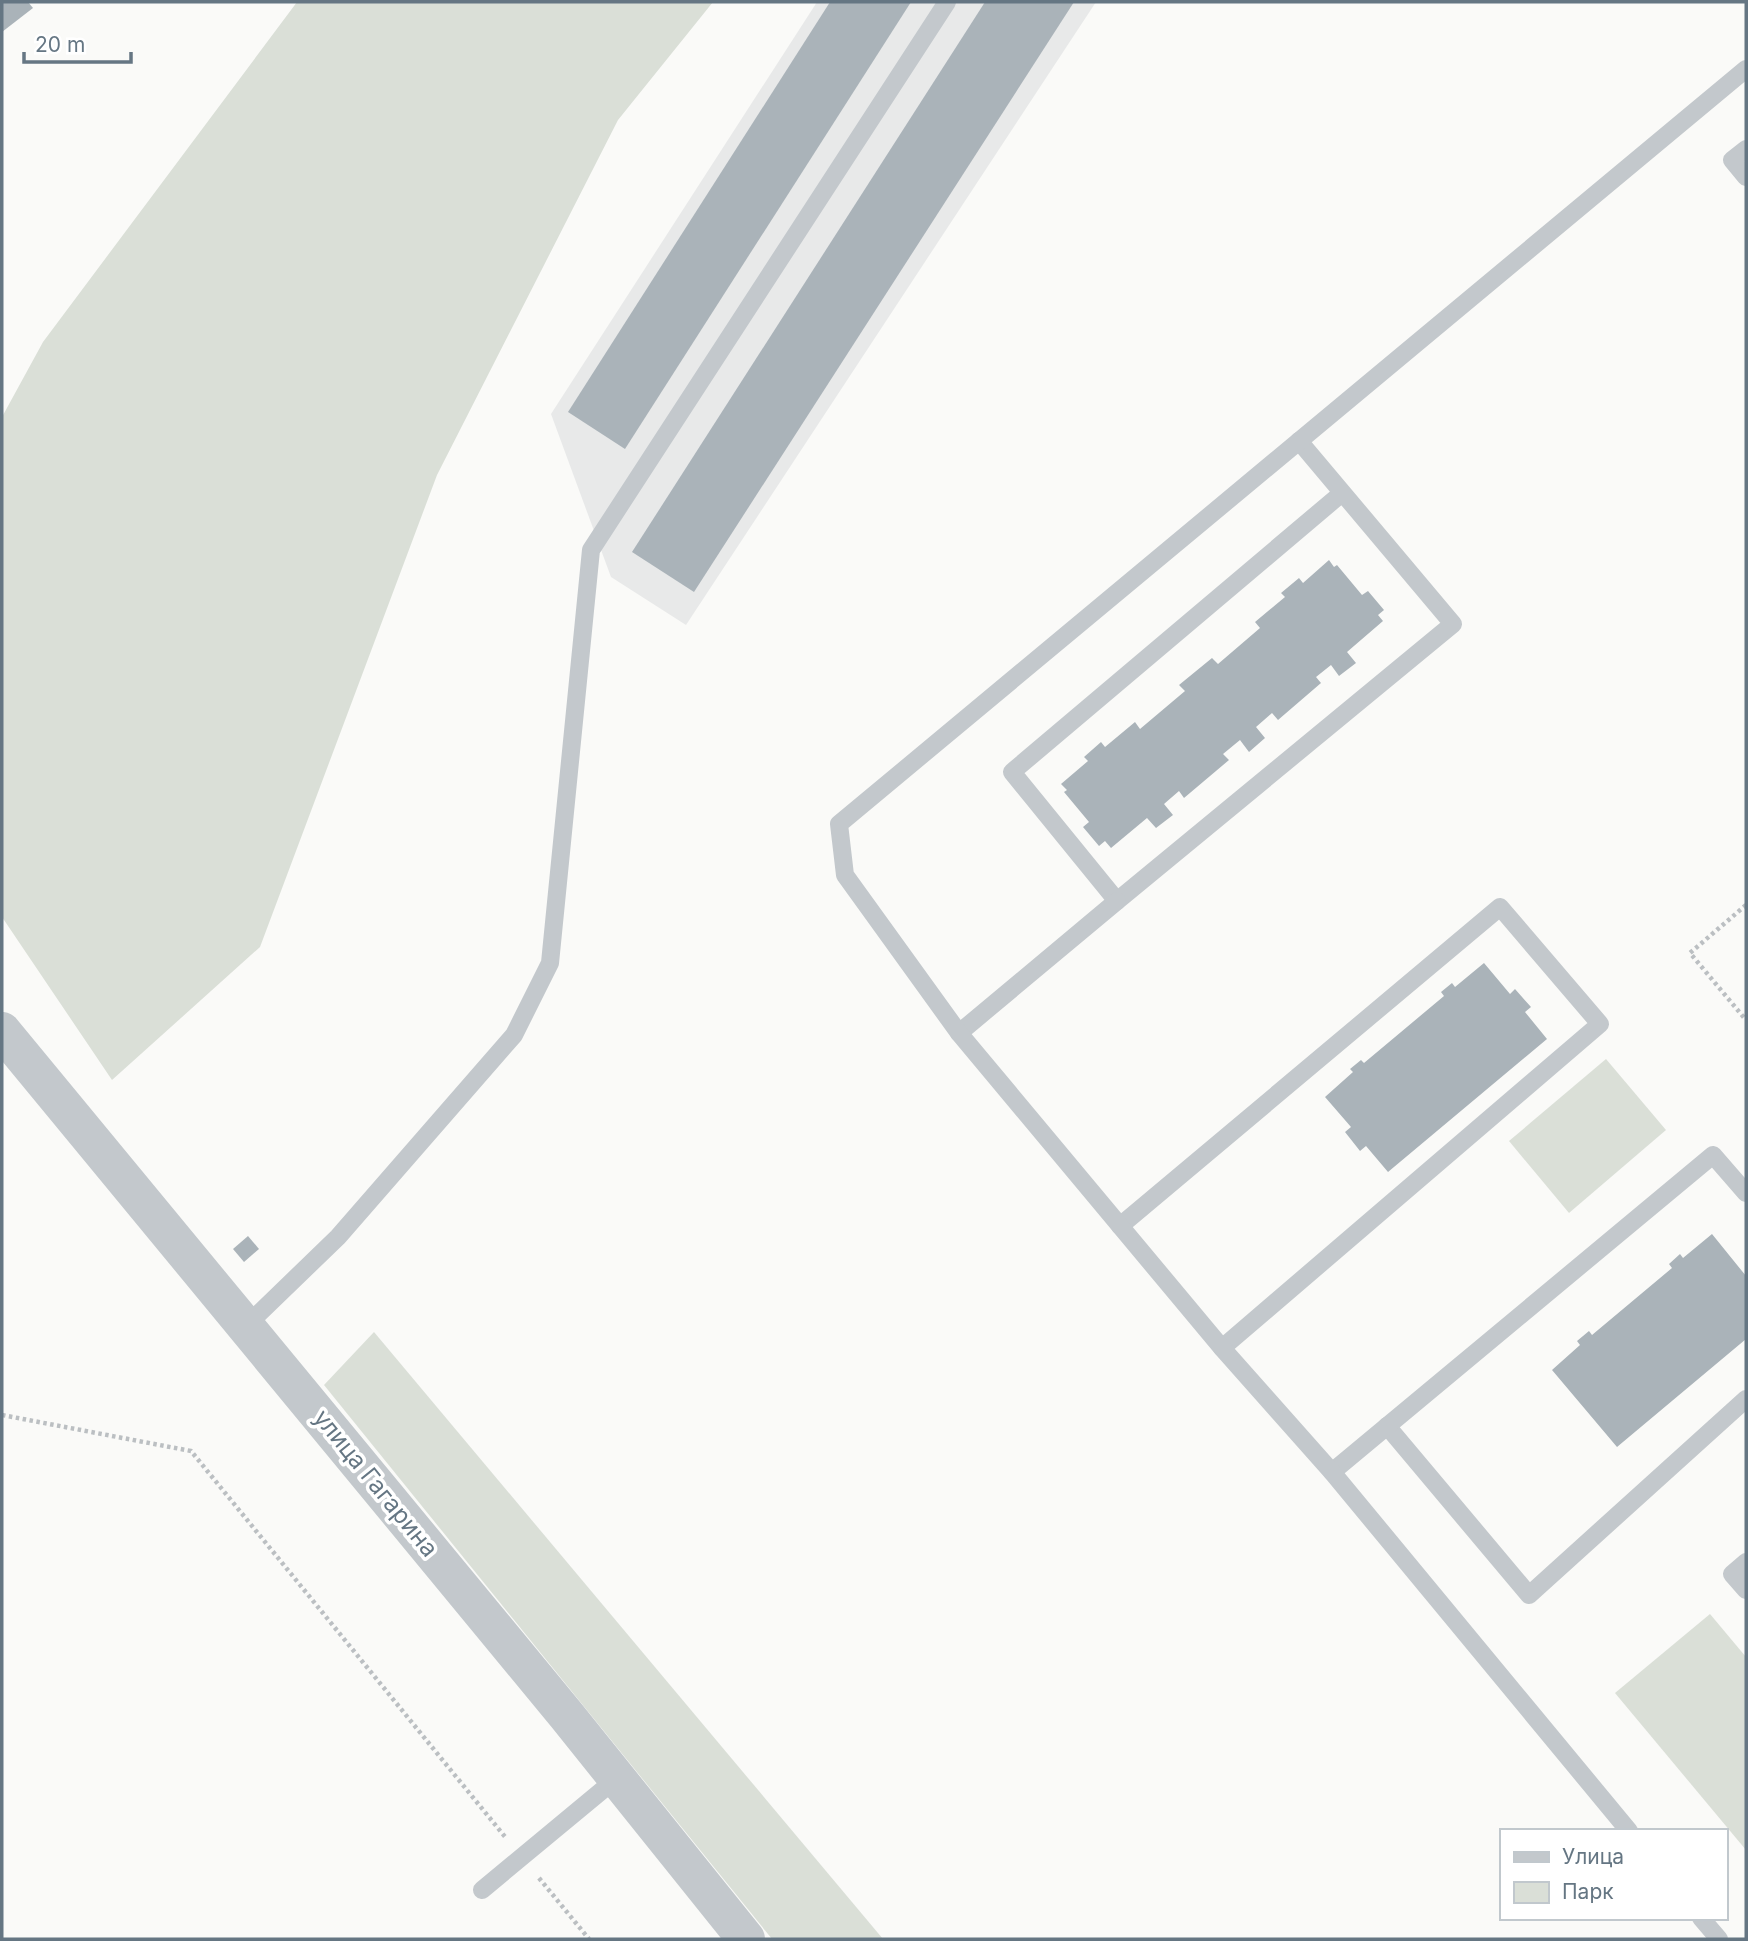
<svg xmlns="http://www.w3.org/2000/svg" width="1748" height="1941" viewBox="0 0 1748 1941" font-family="Inter,sans-serif">
  <style>
    .built { fill: #e8e9e9 }
    .green { fill: #dadfd7 }
    .building { fill: #aab3b9 }
    .lines { fill: none; stroke-linecap: round; stroke-linejoin: round }
    .path { stroke: #bbbfc2; stroke-width: 4.5; stroke-dasharray: 3.5 3.5; stroke-linecap: butt }
    .service { stroke: #c3c8cc; stroke-width: 18 }
    .tertiary { stroke: #c3c8cc; stroke-width: 38 }
    .labels { text-anchor: middle; dominant-baseline: central; stroke-width: 7; stroke-linejoin: round; paint-order: stroke }
    .street-label { font-size: 24px; fill: #657683; stroke: #fff }
  </style>
  <rect width="100%" height="100%" fill="#fafaf8"/>
  <!-- built -->
  <polygon class="built" points="817,2 1096,2 686,625 611,577 551,414"/>
  <!-- green -->
  <g class="green">
    <polygon points="297,2 713,2 618,120 437,475 260,947 112,1080 2,917 2,417 43,342"/>
    <polygon points="1606,1059 1666,1130 1569,1213 1509,1141"/>
    <polygon points="374,1332 883,1939 772,1939 324,1385"/>
    <polygon points="1710,1614 1746,1657 1746,1850 1615,1693"/>
  </g>
  <!-- building -->
  <g class="building">
    <polygon points="2,2 28,2 33,8 2,32"/>
    <polygon points="830,2 911,2 625,449 568,412"/>
    <polygon points="985,2 1074,2 694,592 632,552"/>
    <polygon points="1329,560 1334,567 1337,565 1362,595 1368,591 1384,610 1378,615 1383,621 1347,652 1356,663 1339,676 1331,665 1316,677 1321,683 1278,720 1272,713 1256,727 1265,738 1249,752 1240,740 1223,754 1229,760 1184,798 1179,791 1164,804 1173,815 1156,828 1147,818 1111,848 1105,841 1099,846 1083,827 1089,822 1064,792 1067,790 1061,784 1088,761 1084,757 1101,742 1105,747 1135,722 1140,729 1185,691 1179,685 1212,658 1218,664 1260,628 1255,622 1285,597 1281,593 1299,578 1303,583"/>
    <polygon points="1484,963 1510,994 1515,989 1531,1007 1525,1012 1547,1039 1388,1172 1366,1146 1360,1151 1345,1132 1351,1127 1325,1097 1353,1072 1350,1069 1361,1060 1364,1063 1444,996 1441,992 1452,983 1455,987"/>
    <polygon points="1712,1234 1746,1276 1746,1339 1617,1447 1552,1370 1580,1345 1577,1341 1589,1331 1592,1335 1672,1268 1669,1264 1680,1254 1683,1258"/>
    <polygon points="248,1236 259,1249 244,1262 233,1249"/>
  </g>
  <g class="lines">
    <!-- path -->
    <g class="path">
      <polyline points="1746,905 1690,953 1746,1020"/>
      <polyline points="2,1415 191,1451 506,1838"/>
      <polyline points="539,1878 589,1939"/>
    </g>
    <!-- service -->
    <g class="service">
      <polyline points="1746,149 1732,160 1746,177"/>
      <polyline points="1299,441 1453,624 1117,901 1012,772 1342,493"/>
      <polyline points="959,1033 1117,901"/>
      <polyline points="1120,1226 1500,907 1600,1024 1222,1348"/>
      <polyline points="247,1325 338,1237 514,1035 550,963 591,550 947,2"/>
      <polyline points="1387,1426 1529,1595 1746,1399"/>
      <polyline points="1332,1472 1713,1155 1746,1193"/>
      <polyline points="1746,1562 1732,1574 1746,1590"/>
      <polyline points="1629,1831 1332,1472 1222,1348 959,1033 845,875 839,824 1746,69"/>
      <polyline points="482,1890 617,1778"/>
      <polyline points="1701,1918 1719,1939"/>
    </g>
    <!-- tertiary -->
    <polyline class="tertiary" points="2,1031 567,1716 746,1939"/>
  </g>
  <g class="labels">
    <!-- street labels -->
    <g class="street-label">
      <text transform="translate(376 1483) rotate(51)">улица Гагарина</text>
    </g>
  </g>
  <!-- border -->
  <rect width="1748" height="1941" fill="none" stroke="#657683" stroke-width="7"/>
  <!-- legend -->
  <rect x="1500" y="1829" width="228" height="91" fill="#ffffff" stroke="#c1c8cd" stroke-width="2"/>
  <rect x="1514" y="1852" width="35" height="10" fill="#c3c8cc" stroke="#c1c8cd" stroke-width="2"/>
  <text x="1562" y="1864" font-size="21" fill="#657683">Улица</text>
  <rect x="1514" y="1882" width="35" height="21" fill="#dadfd7" stroke="#c1c8cd" stroke-width="2"/>
  <text x="1562" y="1899" font-size="21" fill="#657683">Парк</text>
  <!-- scale -->
  <path d="M24 52v10h107v-10" fill="none" stroke="#657683" stroke-width="3.5"/>
  <text x="35" y="52" font-size="21" fill="#657683" stroke="#ffffff" stroke-width="5" paint-order="stroke">20 m</text>
</svg>
